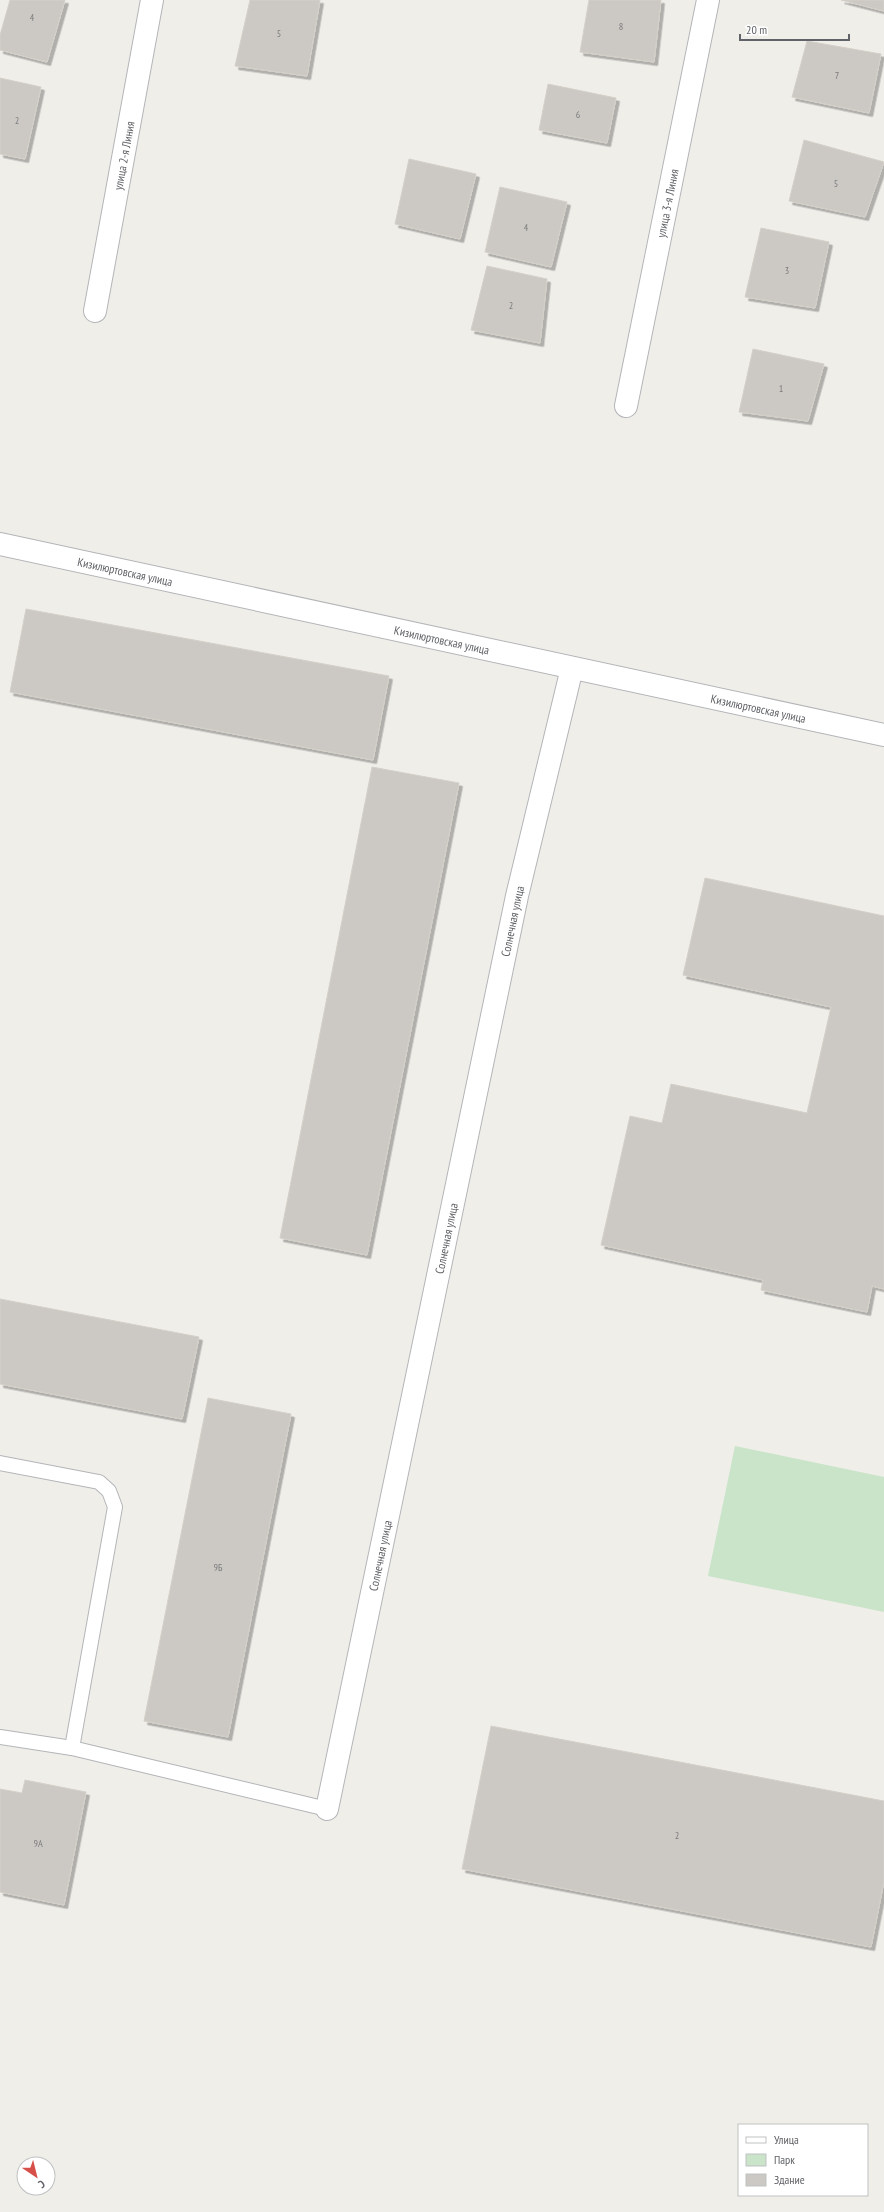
<svg xmlns="http://www.w3.org/2000/svg" width="884" height="2212" viewBox="0 0 884 2212" font-family="'PT Sans Narrow',sans-serif">
  <style>
    .green { fill: #c9e4c9 }
    .building { fill: #ccc9c5; stroke: #d4d0c8; filter: url(#shadow) }
    .lines { fill: none; stroke-linecap: round; stroke-linejoin: round }
    .lane-casing { stroke: #b4b5b9; stroke-width: 16 }
    .street-casing { stroke: #b4b5b9; stroke-width: 24 }
    .lane { stroke: #fff; stroke-width: 14 }
    .street { stroke: #fff; stroke-width: 22 }
    .labels { text-anchor: middle; dominant-baseline: central; stroke-width: 3.5; stroke-linejoin: round; paint-order: stroke }
    .number-label { font-size: 10px; fill: #7b7c7e }
    .street-label { font-size: 12px; fill: #606367; stroke: #fff }
  </style>
  <defs>
    <filter id="shadow"><feDropShadow dx="3.5" dy="3.5" stdDeviation="0" flood-color="#0004"/></filter>
  </defs>
  <rect width="100%" height="100%" fill="#f0eee9"/>
  <!-- green -->
  <polygon class="green" points="735,1446 884,1477 884,1612 708,1576"/>
  <!-- building -->
  <g class="building">
    <polygon points="10,0 65,0 47,62 0,50 0,35"/>
    <polygon points="250,0 320,0 307,76 235,66"/>
    <polygon points="589,0 661,0 654,62 580,52"/>
    <polygon points="841,0 884,0 884,11"/>
    <polygon points="807,41 881,54 869,113 792,97"/>
    <polygon points="0,78 41,87 25,159 0,154"/>
    <polygon points="548,84 616,98 607,143 539,130"/>
    <polygon points="804,140 884,162 865,217 789,201"/>
    <polygon points="409,159 476,174 460,239 395,224"/>
    <polygon points="500,187 567,202 551,267 485,252"/>
    <polygon points="761,228 829,242 815,308 745,297"/>
    <polygon points="487,266 547,279 540,343 471,330"/>
    <polygon points="753,349 824,364 808,421 739,412"/>
    <polygon points="26,609 389,676 373,760 10,692"/>
    <polygon points="372,767 459,783 367,1255 280,1238"/>
    <polygon points="705,878 884,916 884,1289 872,1286 867,1312 761,1290 763,1280 601,1245 630,1116 662,1123 671,1084 807,1113 831,1007 683,975"/>
    <polygon points="0,1299 199,1337 182,1419 0,1384"/>
    <polygon points="208,1398 291,1414 228,1737 144,1721"/>
    <polygon points="491,1726 884,1801 884,1881 871,1947 462,1869"/>
    <polygon points="25,1780 86,1792 64,1905 0,1892 0,1789 22,1793"/>
  </g>
  <g class="lines">
    <defs>
      <g id="lane">
        <polyline points="0,1463 99,1482 109,1491 115,1507 72,1748"/>
        <polyline points="0,1737 72,1748 327,1809"/>
      </g>
      <g id="street">
        <path id="s1" d="M95 311 152 0"/>
        <path id="s2" d="M626 406 708 0"/>
        <path id="s3" d="M0 544 884 735"/>
        <path id="s4" d="M327 1809 517 896 572 668"/>
      </g>
    </defs>
    <!-- lane casing -->
    <use href="#lane" class="lane-casing"/>
    <!-- street casing -->
    <use href="#street" class="street-casing"/>
    <!-- lane -->
    <use href="#lane" class="lane"/>
    <!-- street -->
    <use href="#street" class="street"/>
  </g>
  <g class="labels">
    <!-- number labels -->
    <g class="number-label">
      <text x="32" y="17">4</text>
      <text x="621" y="26">8</text>
      <text x="279" y="33">5</text>
      <text x="837" y="75">7</text>
      <text x="578" y="114">6</text>
      <text x="17" y="120">2</text>
      <text x="836" y="183">5</text>
      <text x="526" y="227">4</text>
      <text x="787" y="270">3</text>
      <text x="511" y="305">2</text>
      <text x="781" y="388">1</text>
      <text x="218" y="1567">9Б</text>
      <text x="677" y="1835">2</text>
      <text x="38" y="1843">9А</text>
    </g>
    <!-- street labels -->
    <g class="street-label">
      <text stroke="none"><textPath href="#s1" startOffset="158">улица 2-я Линия</textPath></text>
      <text stroke="none"><textPath href="#s2" startOffset="207">улица 3-я Линия</textPath></text>
      <text stroke="none"><textPath href="#s3" startOffset="128">Кизилюртовская улица</textPath></text>
      <text stroke="none"><textPath href="#s3" startOffset="452">Кизилюртовская улица</textPath></text>
      <text stroke="none"><textPath href="#s3" startOffset="776">Кизилюртовская улица</textPath></text>
      <text stroke="none"><textPath href="#s4" startOffset="907">Солнечная улица</textPath></text>
      <text stroke="none"><textPath href="#s4" startOffset="583">Солнечная улица</textPath></text>
      <text stroke="none"><textPath href="#s4" startOffset="259">Солнечная улица</textPath></text>
    </g>
  </g>
  <!-- legend -->
  <rect x="738" y="2124" width="130" height="72" fill="#ffffff" stroke="#bfc1c2"/>
  <rect x="746" y="2137" width="20" height="6" fill="#ffffff" stroke="#bfc1c2"/>
  <text x="774" y="2144" font-size="12" fill="#606367">Улица</text>
  <rect x="746" y="2154" width="20" height="12" fill="#c9e4c9" stroke="#bfc1c2"/>
  <text x="774" y="2164" font-size="12" fill="#606367">Парк</text>
  <rect x="746" y="2174" width="20" height="12" fill="#ccc9c5" stroke="#bfc1c2"/>
  <text x="774" y="2184" font-size="12" fill="#606367">Здание</text>
  <!-- north arrow -->
  <g transform="translate(36 2176) rotate(145)"><circle r="19" fill="#ffffff" stroke="#bfc1c2"/>
  <path d="M0-3L7 15L0 10L-7 15Z" fill="#d65049"/>
  <text y="-6" font-size="11" font-weight="bold" text-anchor="middle" fill="#606367">С</text>
  </g>
  <!-- scale -->
  <path d="M740 34v6h109v-6" fill="none" stroke="#606367" stroke-width="2"/>
  <text x="746" y="34" font-size="12" fill="#606367" stroke="#ffffff" stroke-width="3" paint-order="stroke">20 m</text>
</svg>
